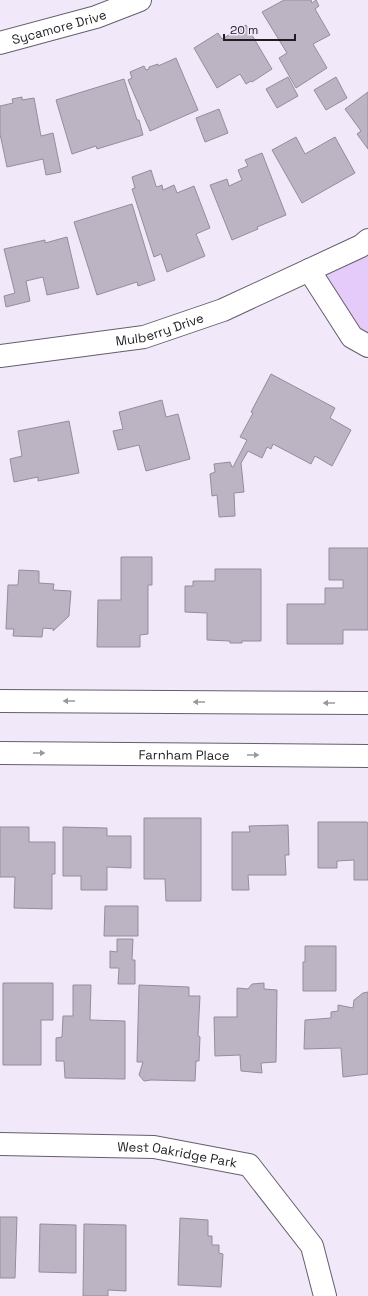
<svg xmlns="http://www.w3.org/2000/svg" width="368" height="1296" viewBox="0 0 368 1296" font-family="'Space Grotesk',sans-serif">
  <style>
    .green { fill: #e5cbf9 }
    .building { fill: #bcb3c3; stroke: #958d9d }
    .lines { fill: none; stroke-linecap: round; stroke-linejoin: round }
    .street-casing { stroke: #665e6d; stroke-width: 24 }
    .street { stroke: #fff; stroke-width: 22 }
    .oneway { fill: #9a999c }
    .labels { text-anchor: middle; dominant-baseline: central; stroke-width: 3; stroke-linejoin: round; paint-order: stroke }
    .street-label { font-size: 13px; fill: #1f1c22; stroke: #f1e8f9 }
  </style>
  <rect width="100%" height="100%" fill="#f1e8f9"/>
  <!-- green -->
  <polygon class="green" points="368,232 368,345 309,270"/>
  <!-- building -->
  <g class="building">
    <polygon points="284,0 311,0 312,3 316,0 319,6 315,9 330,35 313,44 327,68 296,88 279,58 287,53 262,12"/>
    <polygon points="246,25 272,69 252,82 251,81 246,84 240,74 217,88 194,48 218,33 222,39"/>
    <polygon points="176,58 198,110 150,131 128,80 132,78 130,72 144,66 146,70 149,69 149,67 158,64 158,66"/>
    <polygon points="288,77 298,96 277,108 266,89"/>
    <polygon points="336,77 347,98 326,110 314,90"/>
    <polygon points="124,79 137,120 139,120 143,135 97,149 96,146 72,154 56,100"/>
    <polygon points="368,92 368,149 357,134 361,131 345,109"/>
    <polygon points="22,97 22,100 34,98 41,136 53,133 61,172 46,175 43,159 7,167 0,134 0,106 13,103 12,99"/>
    <polygon points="219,109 228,133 205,142 196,118"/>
    <polygon points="296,137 305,154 335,137 355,173 302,203 272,150"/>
    <polygon points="262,153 286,215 257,227 258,229 232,240 210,185 227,179 229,186 242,180 238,170 248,166 245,160"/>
    <polygon points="151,170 156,186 157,187 162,185 163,190 174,185 177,193 194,186 210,228 196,234 205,256 167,272 161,254 154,257 132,189 135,188 132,177"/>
    <polygon points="132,204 155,280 138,286 137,282 97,295 74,222"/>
    <polygon points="67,237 79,288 47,295 43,277 26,281 30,301 6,307 4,296 15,293 4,249 45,240 45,243"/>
    <polygon points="271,374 335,408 330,418 351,430 332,466 315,456 311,464 273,444 271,449 267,447 262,458 248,451 241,463 244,492 234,493 235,516 219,517 217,495 212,496 210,474 215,472 214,464 230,462 232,467 233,467 247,440 240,437 253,413 251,412"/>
    <polygon points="162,400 166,417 178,414 190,459 146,471 139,445 118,450 113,431 123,429 119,412"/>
    <polygon points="69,421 79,473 38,481 38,477 14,482 10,459 22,456 18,431"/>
    <polygon points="329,548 368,548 368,630 343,630 343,644 287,644 287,604 325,604 325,588 343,588 343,580 329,580"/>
    <polygon points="121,557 152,557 152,585 148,585 148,634 140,635 140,647 97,647 98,600 121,600"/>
    <polygon points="215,569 261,569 261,641 242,641 242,643 230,643 230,641 207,640 207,613 185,612 185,586 193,586 193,581 215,581"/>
    <polygon points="19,570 39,571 39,583 54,584 53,590 71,591 69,616 53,631 54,629 43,628 42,637 13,636 14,629 6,629 8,585 18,585"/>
    <polygon points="144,818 201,818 201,901 166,901 165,879 144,879"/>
    <polygon points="318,822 367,822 368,824 368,880 354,880 354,860 337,861 337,868 318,868"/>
    <polygon points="288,825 289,855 285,855 286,875 248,875 249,890 232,890 232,832 250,832 249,826"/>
    <polygon points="0,827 29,827 29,842 55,842 55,874 52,874 52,909 14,908 15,877 0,877"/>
    <polygon points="63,827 107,828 107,836 131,836 131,868 107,867 107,890 81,890 81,876 63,876"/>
    <polygon points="105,906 138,906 138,936 104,936"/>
    <polygon points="117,939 133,939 132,960 135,960 135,984 118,984 119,968 110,968 110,951 117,952"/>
    <polygon points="305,946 336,946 336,991 303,991 303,962 305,962"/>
    <polygon points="3,983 53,983 53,1020 41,1020 41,1065 3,1065"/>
    <polygon points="264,983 264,989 277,990 276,1062 261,1063 262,1073 241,1071 240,1055 215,1056 214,1017 237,1017 237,988 248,989 252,984"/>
    <polygon points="73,985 91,985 90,1020 125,1021 125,1079 65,1078 64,1061 56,1061 56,1038 62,1037 63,1016 73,1016"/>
    <polygon points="139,985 189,987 189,996 200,996 198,1035 200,1037 199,1061 196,1061 195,1081 151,1080 144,1081 139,1075 143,1062 137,1062"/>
    <polygon points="368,992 368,1074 343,1077 341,1048 304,1049 305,1020 331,1018 331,1012 338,1011 338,1005 353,1008 354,1000 363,993"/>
    <polygon points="0,1217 17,1217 15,1278 0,1278"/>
    <polygon points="180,1218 208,1220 208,1236 212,1236 212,1245 219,1245 219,1253 223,1254 221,1287 178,1285"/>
    <polygon points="40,1224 76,1225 76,1273 39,1272"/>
    <polygon points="84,1224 126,1225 126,1291 108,1290 108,1296 83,1296"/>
  </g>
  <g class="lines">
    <defs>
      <g id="street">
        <path id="s1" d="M0 43 96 17 140 0"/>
        <polyline points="309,270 352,337 368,346"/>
        <path id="s2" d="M0 356 144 337 223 310 361 246 368 240"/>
        <polyline points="0,701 368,703"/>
        <path id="s3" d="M0 753 368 756"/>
        <path id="s4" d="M0 1144 154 1147 249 1165 312 1246 325 1296"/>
      </g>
    </defs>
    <!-- street casing -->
    <use href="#street" class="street-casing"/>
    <!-- street -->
    <use href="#street" class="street"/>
  </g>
  <!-- one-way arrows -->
  <defs><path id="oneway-solid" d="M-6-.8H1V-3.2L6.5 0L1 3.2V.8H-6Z"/></defs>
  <g class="oneway">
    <use href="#oneway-solid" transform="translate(69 701) rotate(-180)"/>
    <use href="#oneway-solid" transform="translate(199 702) rotate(-180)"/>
    <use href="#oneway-solid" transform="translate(329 703) rotate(-180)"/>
    <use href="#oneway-solid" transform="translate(39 753)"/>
    <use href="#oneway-solid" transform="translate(253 755)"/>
  </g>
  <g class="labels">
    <!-- street labels -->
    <g class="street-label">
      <text stroke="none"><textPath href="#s1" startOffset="61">Sycamore Drive</textPath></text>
      <text stroke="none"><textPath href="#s2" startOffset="162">Mulberry Drive</textPath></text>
      <text stroke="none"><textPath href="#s3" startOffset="184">Farnham Place</textPath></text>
      <text stroke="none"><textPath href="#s4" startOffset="178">West Oakridge Park</textPath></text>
    </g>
  </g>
  <!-- scale -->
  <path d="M224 34v6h71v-6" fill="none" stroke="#1f1c22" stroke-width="2"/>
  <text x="230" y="34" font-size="12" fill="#1f1c22" stroke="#f1e8f9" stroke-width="3" paint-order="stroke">20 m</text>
</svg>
